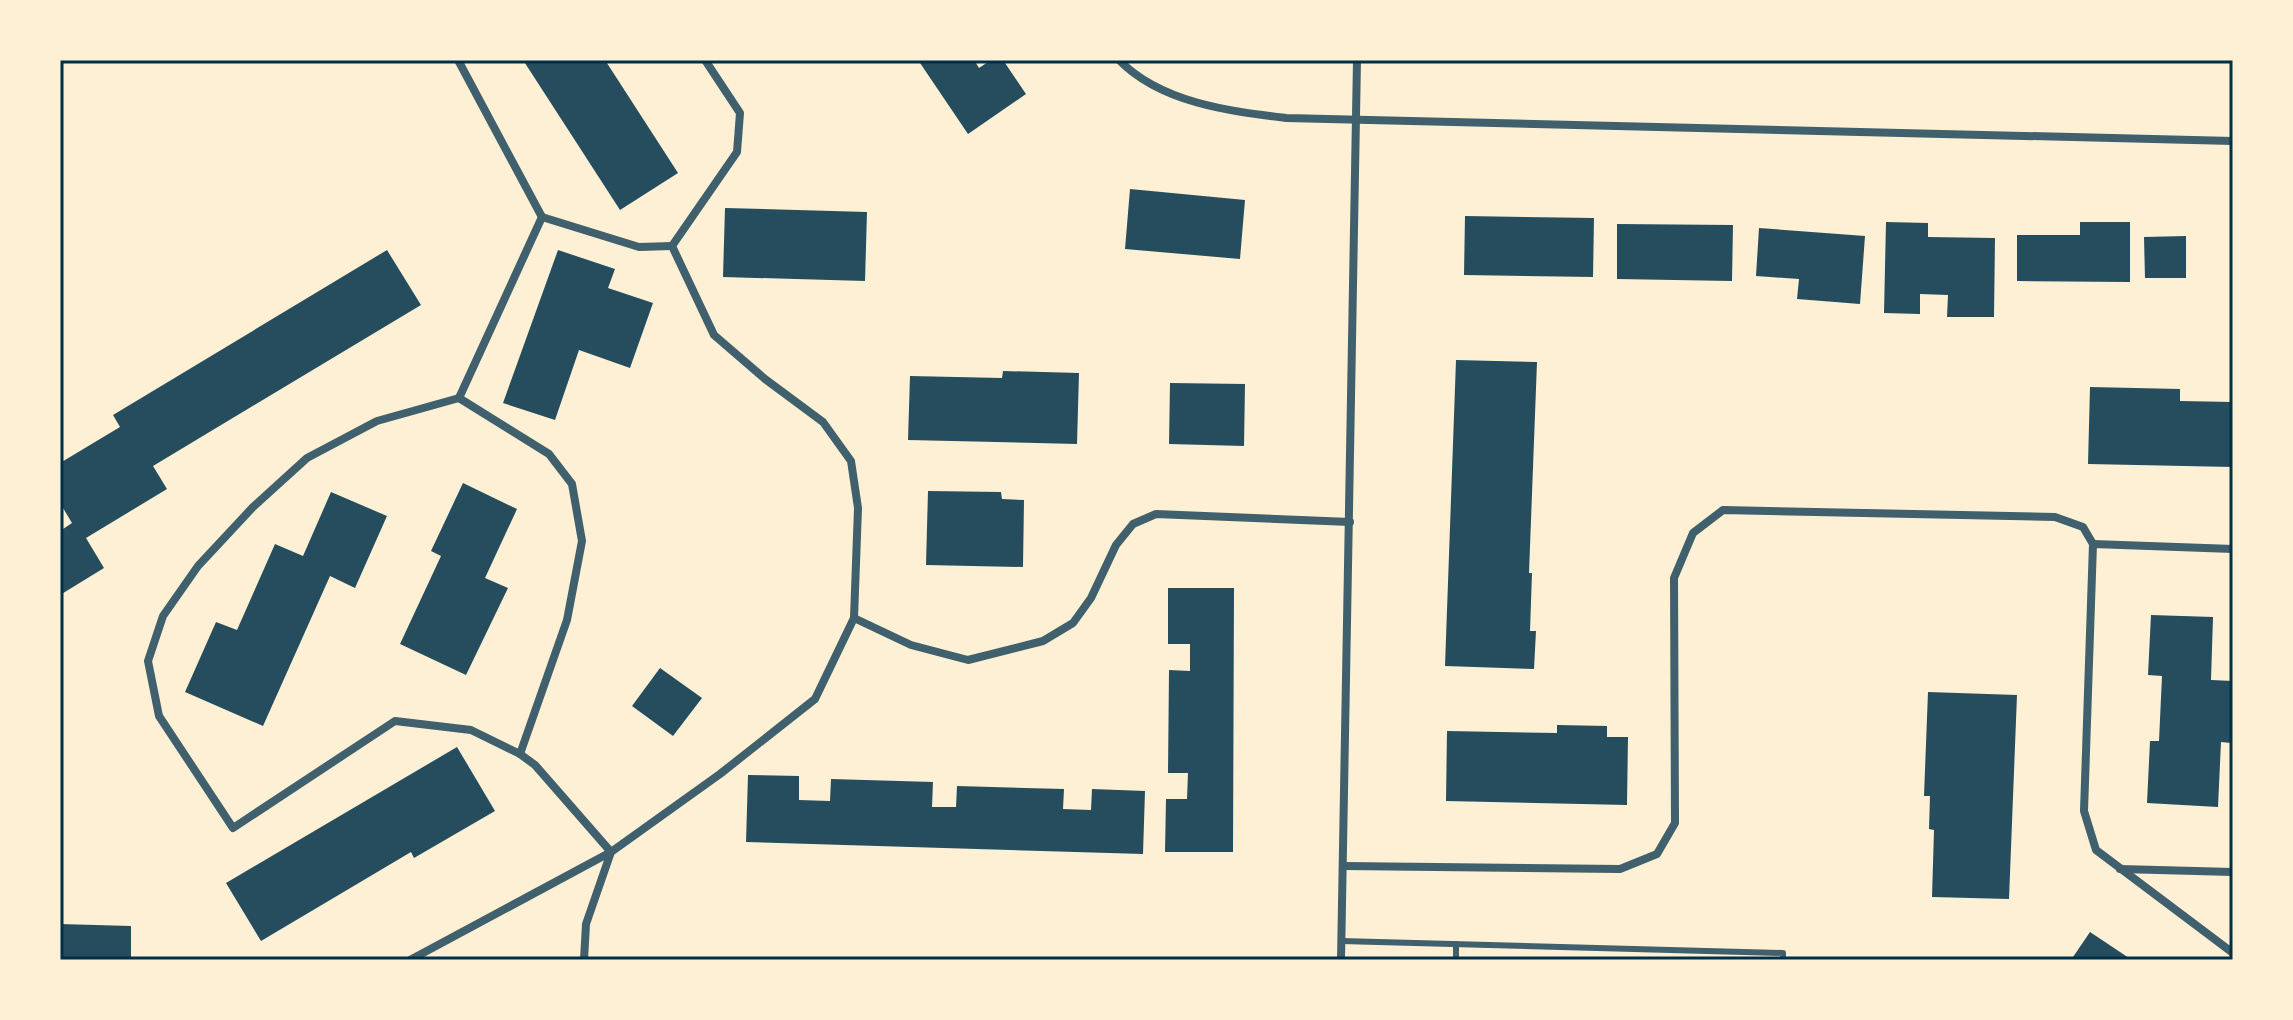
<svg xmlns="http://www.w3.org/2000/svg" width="2293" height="1020" viewBox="0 0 2293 1020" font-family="'Open Sans',sans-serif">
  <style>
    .building { fill: #264d5e }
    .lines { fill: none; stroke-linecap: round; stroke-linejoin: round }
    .service { stroke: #3f606c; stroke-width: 6 }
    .minor { stroke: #3f606c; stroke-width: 8 }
    .neatline { fill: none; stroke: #003049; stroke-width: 3 }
  </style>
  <rect width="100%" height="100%" fill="#fdf0d5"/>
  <!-- building -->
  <g class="building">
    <polygon points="523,60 605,60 678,173 620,210"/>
    <polygon points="918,60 974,60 979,68 991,60 1003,60 1026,94 968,134"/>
    <polygon points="1130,189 1245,200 1240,259 1125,249"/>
    <polygon points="725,208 867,212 865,281 723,277"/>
    <polygon points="1465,216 1594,218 1593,277 1464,275"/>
    <polygon points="1886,222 1928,223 1928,237 1995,238 1994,317 1947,317 1948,295 1920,294 1920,314 1884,313"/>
    <polygon points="2080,222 2130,222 2130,282 2017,281 2017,235 2080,235"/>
    <polygon points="1617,224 1733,225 1732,281 1617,279"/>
    <polygon points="1759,228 1865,236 1860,304 1797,299 1799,279 1756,276"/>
    <polygon points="2186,236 2186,278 2145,278 2144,237"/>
    <polygon points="387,250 421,305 153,466 167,489 86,538 104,568 60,595 60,531 72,523 60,503 60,463 120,427 113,415"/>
    <polygon points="558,250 615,269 608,288 653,303 630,368 579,350 555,420 503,403"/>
    <polygon points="1456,360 1537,362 1529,573 1532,573 1530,631 1536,631 1534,669 1445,666"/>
    <polygon points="1003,371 1079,373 1077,444 908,440 910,376 1002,378"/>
    <polygon points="1170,383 1245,384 1244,446 1169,444"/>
    <polygon points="2090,387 2180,389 2180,401 2233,402 2233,467 2088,464"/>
    <polygon points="463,483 517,509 485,578 508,588 466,675 400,644 441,556 431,551"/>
    <polygon points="928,491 1001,492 1002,499 1024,500 1023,567 926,565"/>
    <polygon points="331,492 387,516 355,588 330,576 263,726 185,692 216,622 237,630 275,544 303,556"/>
    <polygon points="1168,588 1234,588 1233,852 1165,852 1166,799 1187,799 1188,773 1168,773 1169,670 1190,671 1190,644 1168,644"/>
    <polygon points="2151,615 2213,617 2211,680 2233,681 2231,743 2221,742 2218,807 2147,803 2150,741 2159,741 2162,676 2148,675"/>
    <polygon points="660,668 702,698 673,736 632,706"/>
    <polygon points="1928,692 2017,695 2009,899 1932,897 1934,830 1929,829 1930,796 1924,796"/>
    <polygon points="1557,725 1607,726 1607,737 1628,737 1627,805 1446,801 1447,731 1557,733"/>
    <polygon points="457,747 495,811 414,858 411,852 261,941 226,883"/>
    <polygon points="748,775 799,776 799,800 830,801 831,779 933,782 932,807 956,807 957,786 1064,789 1063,809 1091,810 1092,789 1145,791 1143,854 746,842"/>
    <polygon points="60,924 131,926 131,960 60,959"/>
    <polygon points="2090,932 2132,960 2071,960"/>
  </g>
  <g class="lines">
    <!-- service -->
    <g class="service">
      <polyline points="1341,941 1783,953 1783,960"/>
      <polyline points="1456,960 1456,944"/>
    </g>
    <!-- minor -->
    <g class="minor">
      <polyline points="458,60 542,217"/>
      <path d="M1119 60C1161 103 1229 111 1286 118L2233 141"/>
      <polyline points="542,217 639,247 672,246"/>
      <polyline points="672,246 714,335 765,379 823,422 851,461 858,508 854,618"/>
      <polyline points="672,246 737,152 740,113 705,60"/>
      <polyline points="459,398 377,421 307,458 253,507 198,566 163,616 148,661 159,716 233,828 395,721 471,730 520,754 535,765 611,852 586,924 584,960"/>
      <polyline points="459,398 549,454 572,484 582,541 567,620 520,754"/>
      <polyline points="459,398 542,217"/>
      <polyline points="2093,544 2084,811 2096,850 2233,953"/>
      <polyline points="2093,544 2233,549"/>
      <polyline points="1344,866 1620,869 1657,854 1675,823 1674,578 1693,533 1723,510 2055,517 2083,527 2093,544"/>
      <polyline points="2120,869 2233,872"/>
      <polyline points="410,960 611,852 720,774 815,699 854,618 911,645 968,660 1043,641 1073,623 1091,598 1116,545 1133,524 1156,514 1350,522"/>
      <polyline points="1341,960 1357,60"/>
    </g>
  </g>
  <!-- border -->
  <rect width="2293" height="1020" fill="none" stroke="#fdf0d5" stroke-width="124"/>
  <rect x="62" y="62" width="2169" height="896" class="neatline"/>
</svg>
